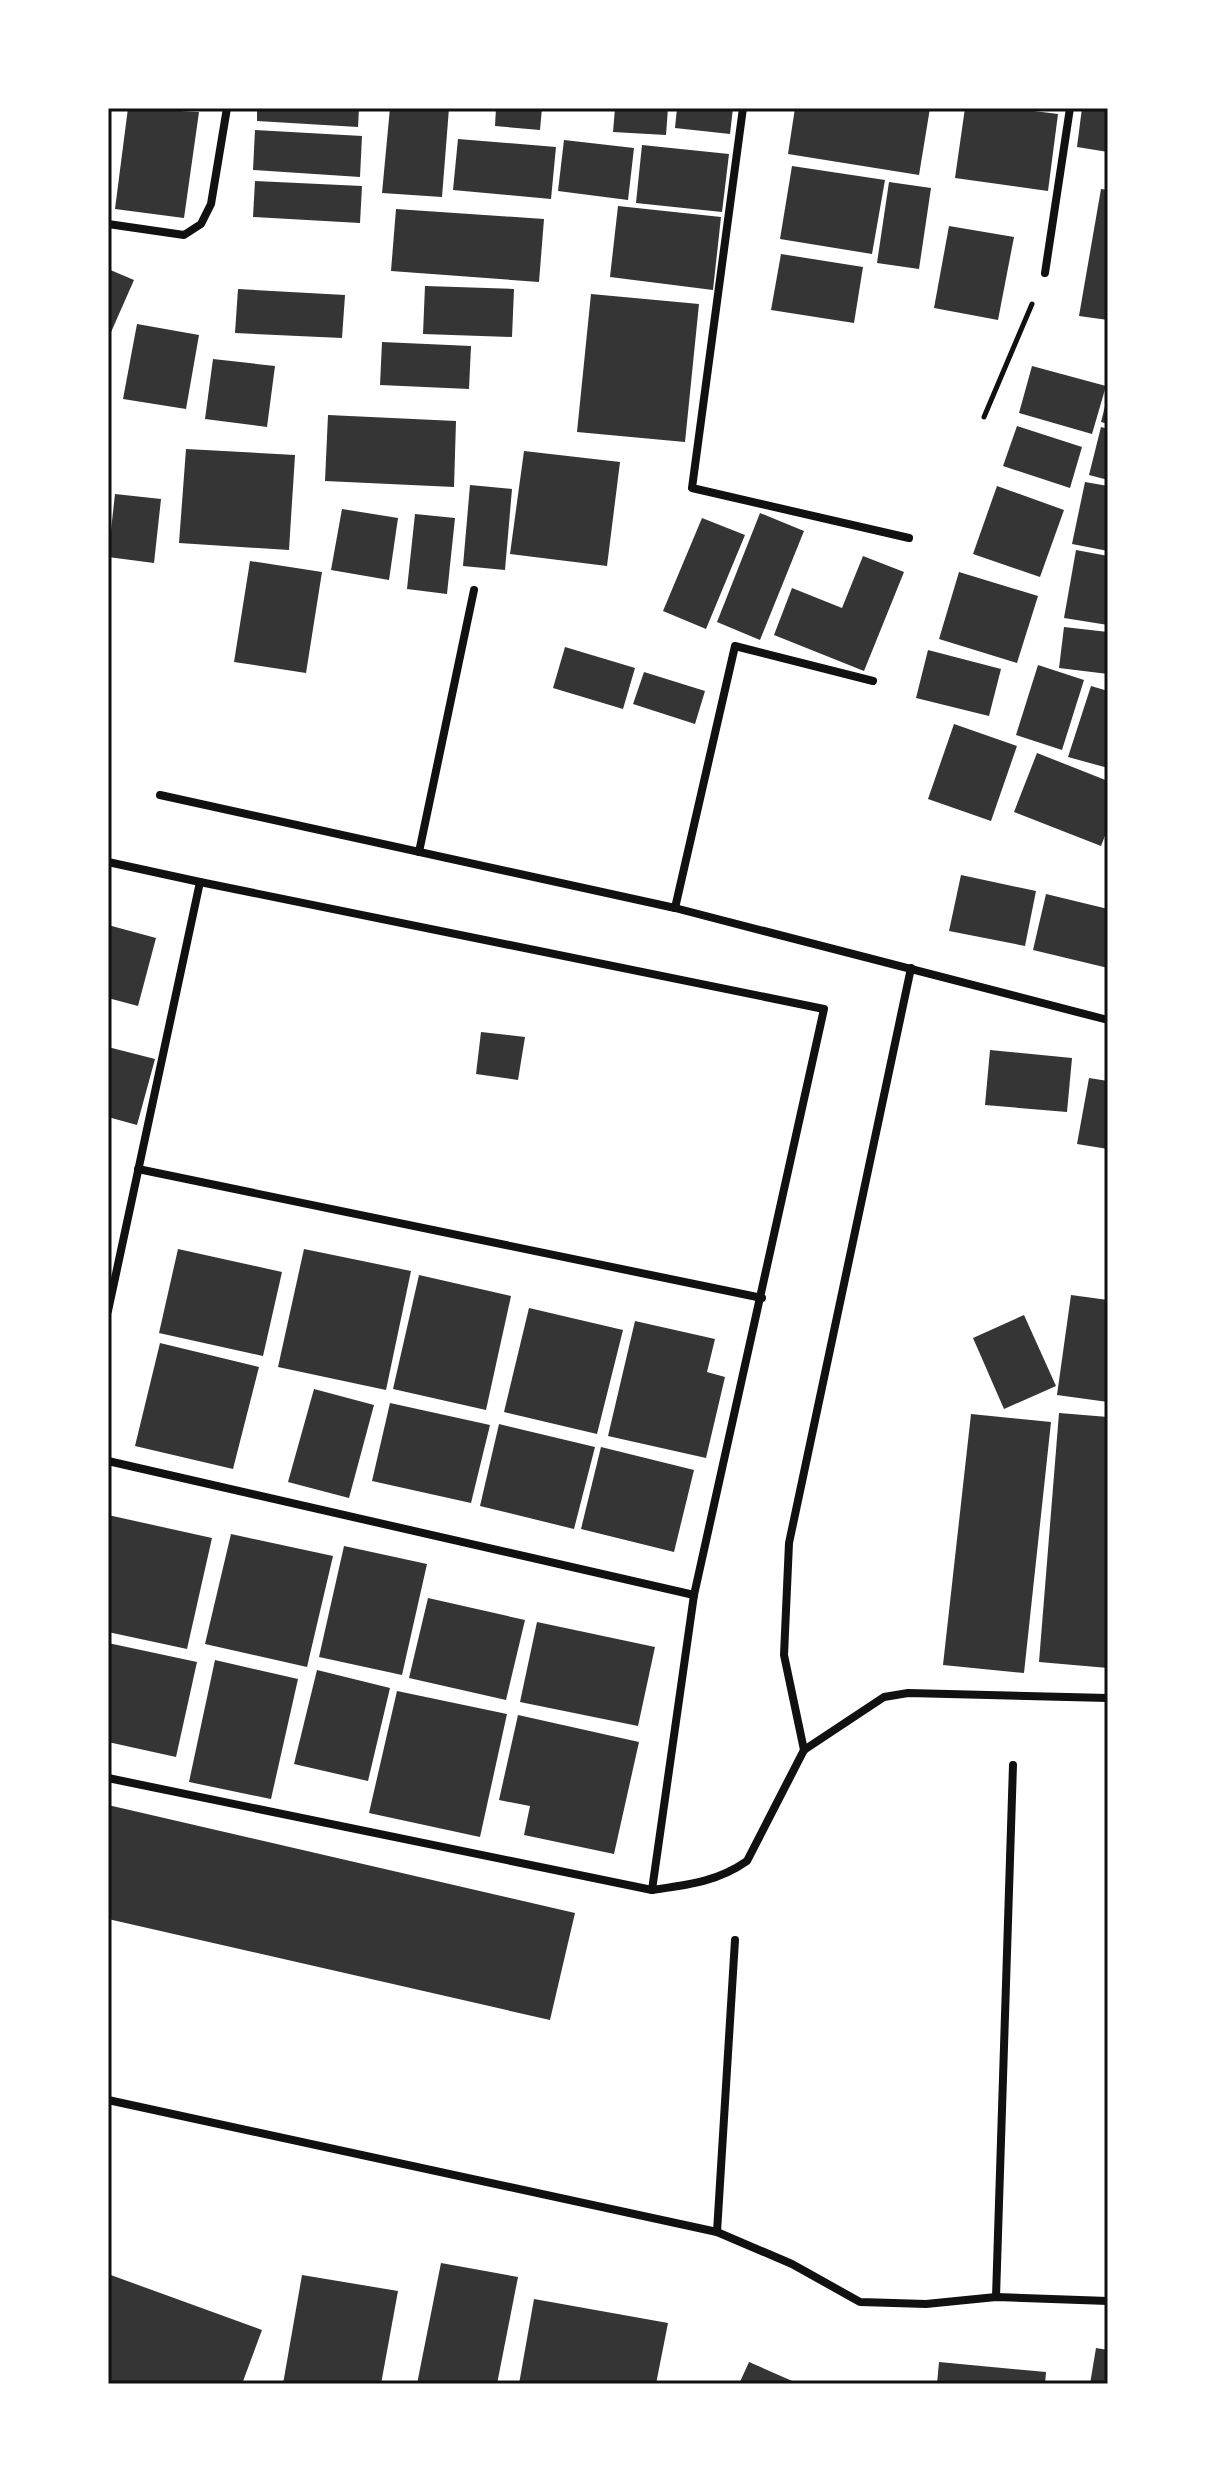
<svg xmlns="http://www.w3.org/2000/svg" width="1216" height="2492" viewBox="0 0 1216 2492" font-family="'Asap Condensed',sans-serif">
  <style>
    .building { fill: #353535 }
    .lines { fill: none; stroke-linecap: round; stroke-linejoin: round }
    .path { stroke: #111; stroke-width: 5 }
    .minor { stroke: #111; stroke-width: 8 }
    .neatline { fill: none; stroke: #111; stroke-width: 3 }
  </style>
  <rect width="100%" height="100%" fill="#fff"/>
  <!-- building -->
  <g class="building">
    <polygon points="128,108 199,112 184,218 115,209"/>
    <polygon points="257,108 359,108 358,127 257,121"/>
    <polygon points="390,108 449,108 442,197 382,193"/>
    <polygon points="496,108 542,108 540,130 495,126"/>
    <polygon points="615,108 668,108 666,135 613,132"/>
    <polygon points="677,108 733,108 730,134 675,128"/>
    <polygon points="795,108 930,108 919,175 788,154"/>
    <polygon points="965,108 1009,108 1058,114 1048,191 955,178"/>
    <polygon points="1082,108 1108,108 1108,152 1077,147"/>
    <polygon points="255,130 362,136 360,177 253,170"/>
    <polygon points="458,139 556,147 551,199 453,190"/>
    <polygon points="564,140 634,148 628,200 558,191"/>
    <polygon points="642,145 729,154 722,212 636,203"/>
    <polygon points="792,166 885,180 872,254 780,239"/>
    <polygon points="255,181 362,186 360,223 253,217"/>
    <polygon points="889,182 931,188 919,269 877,263"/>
    <polygon points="1101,189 1108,190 1108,320 1079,316"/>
    <polygon points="618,206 721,217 713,290 610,277"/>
    <polygon points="396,209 544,219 539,282 391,271"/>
    <polygon points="949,226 1014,237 998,320 934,308"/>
    <polygon points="781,254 863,267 854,323 771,310"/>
    <polygon points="108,269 134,280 108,339"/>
    <polygon points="425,286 514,289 512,337 423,334"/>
    <polygon points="238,289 345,295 342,338 235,333"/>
    <polygon points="591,294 699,304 685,442 577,432"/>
    <polygon points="137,324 199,335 186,409 123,399"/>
    <polygon points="382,342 471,346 469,389 380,385"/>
    <polygon points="213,359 275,366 267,427 205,419"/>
    <polygon points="1032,366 1106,386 1092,434 1019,413"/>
    <polygon points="1107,398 1108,398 1108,424 1101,422"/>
    <polygon points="328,415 456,421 454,487 325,481"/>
    <polygon points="1017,426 1082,447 1070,488 1003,466"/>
    <polygon points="1101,427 1108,429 1108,480 1089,475"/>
    <polygon points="186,449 295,455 289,550 179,543"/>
    <polygon points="524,451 620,462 607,566 510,554"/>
    <polygon points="1085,482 1108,486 1108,551 1072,544"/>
    <polygon points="470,485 512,489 505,570 463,566"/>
    <polygon points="997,486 1064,510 1040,577 973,554"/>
    <polygon points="115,494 161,499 154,563 108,557"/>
    <polygon points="342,509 398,518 389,580 331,570"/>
    <polygon points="760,513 804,531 760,640 717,622"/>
    <polygon points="415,514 455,518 447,594 407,589"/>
    <polygon points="702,518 745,535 706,629 663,611"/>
    <polygon points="1076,550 1108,556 1108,625 1064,618"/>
    <polygon points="863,556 904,572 864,671 774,635 792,588 842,608"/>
    <polygon points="250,561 322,572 306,673 234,662"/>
    <polygon points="959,572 1038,596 1017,663 939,639"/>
    <polygon points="1064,627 1108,632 1108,674 1059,668"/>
    <polygon points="565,647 635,668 623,709 553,688"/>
    <polygon points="928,650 1001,669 989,716 916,698"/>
    <polygon points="1038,665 1084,680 1062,750 1016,735"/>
    <polygon points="644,672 705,691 695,724 633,704"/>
    <polygon points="1091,686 1108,691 1108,768 1068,757"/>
    <polygon points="954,724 1017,746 991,821 928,799"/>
    <polygon points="1037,753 1108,781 1108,828 1101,846 1014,812"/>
    <polygon points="961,875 1036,891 1025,946 949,931"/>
    <polygon points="1046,894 1108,909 1108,968 1033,950"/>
    <polygon points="108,925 156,938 138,1006 108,998"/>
    <polygon points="481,1032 525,1037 518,1080 476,1074"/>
    <polygon points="108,1047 155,1059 137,1125 108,1117"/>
    <polygon points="990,1050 1072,1058 1067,1112 985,1105"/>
    <polygon points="1089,1078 1108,1081 1108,1149 1077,1144"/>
    <polygon points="178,1249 282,1272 263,1356 159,1333"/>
    <polygon points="304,1249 411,1271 386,1390 278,1367"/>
    <polygon points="419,1275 511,1296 486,1410 393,1389"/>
    <polygon points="1071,1295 1108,1300 1108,1402 1057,1395"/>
    <polygon points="529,1308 623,1330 597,1434 504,1412"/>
    <polygon points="1024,1315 1056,1386 1004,1409 973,1338"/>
    <polygon points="635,1321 715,1339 707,1372 725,1377 706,1458 608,1436"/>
    <polygon points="160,1343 259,1367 233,1469 135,1446"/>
    <polygon points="314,1389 374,1405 349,1498 288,1482"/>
    <polygon points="390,1403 490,1425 471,1503 372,1481"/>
    <polygon points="1059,1413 1108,1417 1108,1668 1039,1662"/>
    <polygon points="971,1414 1051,1422 1024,1673 943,1665"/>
    <polygon points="499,1424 595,1447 574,1529 480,1506"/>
    <polygon points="601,1447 694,1470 674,1552 581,1529"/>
    <polygon points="108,1515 212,1538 187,1649 108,1632"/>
    <polygon points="231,1534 333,1556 307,1667 205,1644"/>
    <polygon points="344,1546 427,1564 402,1675 319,1657"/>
    <polygon points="428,1598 525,1620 506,1700 409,1678"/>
    <polygon points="537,1622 655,1647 638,1726 520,1702"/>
    <polygon points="108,1643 197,1662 176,1757 108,1742"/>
    <polygon points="215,1660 298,1679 271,1799 189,1782"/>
    <polygon points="317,1670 390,1688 368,1781 294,1764"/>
    <polygon points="397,1691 507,1714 480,1837 369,1813"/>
    <polygon points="518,1715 639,1742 614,1854 524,1835 530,1806 499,1800"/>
    <polygon points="108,1805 575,1913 550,2020 108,1919"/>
    <polygon points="441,2263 518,2277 497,2384 417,2384"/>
    <polygon points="108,2274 262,2330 242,2384 108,2384"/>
    <polygon points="302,2275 398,2291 381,2384 283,2384"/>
    <polygon points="534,2299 668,2323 656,2384 519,2384"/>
    <polygon points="1096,2348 1108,2350 1108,2384 1090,2384"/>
    <polygon points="749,2362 799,2384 739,2384"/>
    <polygon points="939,2362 1046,2372 1045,2384 937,2384"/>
  </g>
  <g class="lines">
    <!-- path -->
    <polyline class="path" points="984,417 1032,304"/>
    <!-- minor -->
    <g class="minor">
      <polyline points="743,108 692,488 909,538"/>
      <polyline points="108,224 184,235 201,224 211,204 227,108"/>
      <polyline points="1045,273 1070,108"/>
      <polyline points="160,795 675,908 1108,1020"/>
      <polyline points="419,852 474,590"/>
      <polyline points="108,862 200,882 108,1311"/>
      <polyline points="200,882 824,1009 694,1595 652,1890"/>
      <polyline points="675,908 735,646 873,681"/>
      <polyline points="138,1169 762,1298"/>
      <polyline points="108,1461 694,1595"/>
      <polyline points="804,1750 784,1655 789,1543 911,968"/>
      <path d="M108 1778 652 1890C687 1885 717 1882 747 1861L804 1750 884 1697 908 1693 1108 1698"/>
      <polyline points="108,2100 717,2232 792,2264 860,2302 926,2304 996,2297 1108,2301"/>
      <polyline points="717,2232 735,1940"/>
      <polyline points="996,2297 1013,1765"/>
    </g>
  </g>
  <!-- border -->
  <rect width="1216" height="2492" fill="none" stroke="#ffffff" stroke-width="220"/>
  <rect x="110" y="110" width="996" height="2272" class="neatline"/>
</svg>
